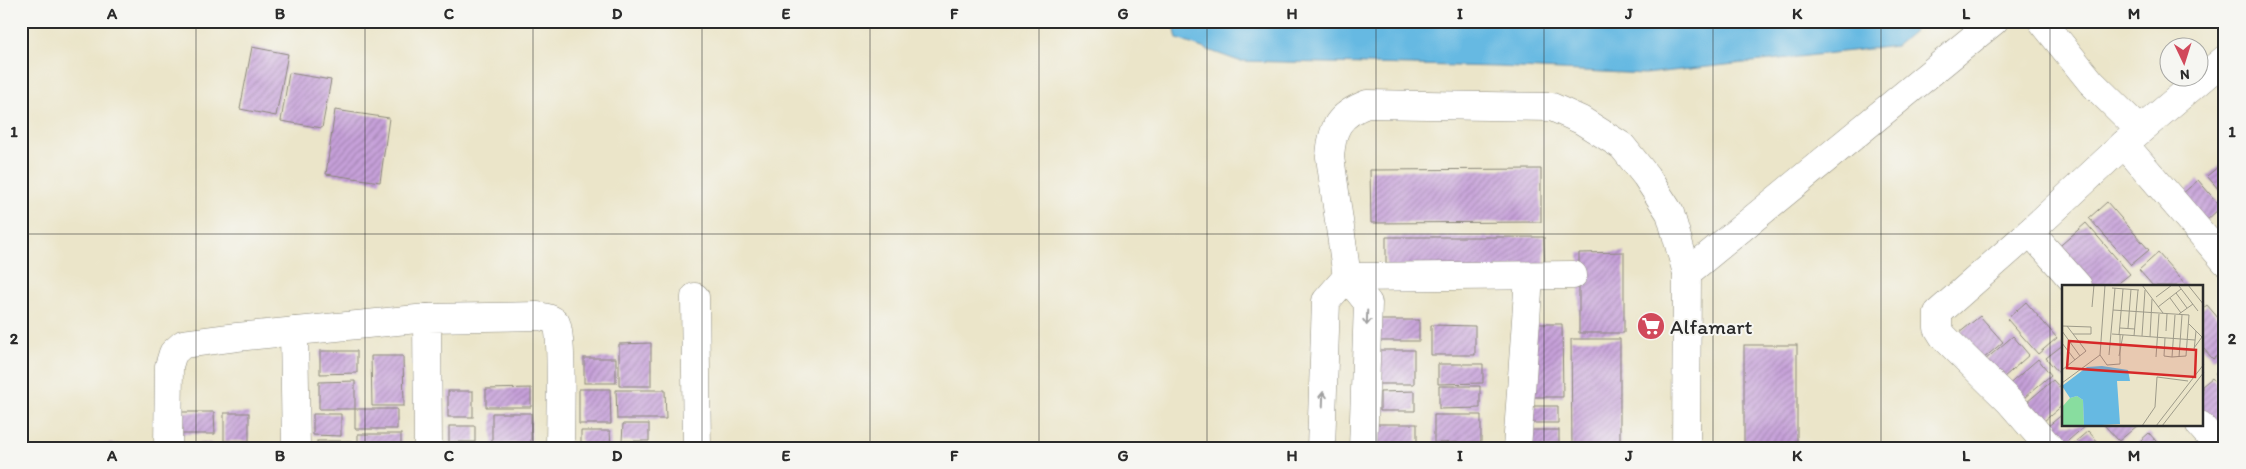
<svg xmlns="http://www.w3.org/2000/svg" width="2246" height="469" viewBox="0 0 2246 469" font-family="Itim,sans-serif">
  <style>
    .water { fill: #66b9e2; stroke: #487286 }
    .building { fill: url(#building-hatch) }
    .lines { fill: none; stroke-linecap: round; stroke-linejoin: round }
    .minor-casing { stroke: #8b887a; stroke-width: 29 }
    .minor { stroke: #fff; stroke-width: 28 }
    .oneway { stroke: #a0a0a0 }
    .grid { fill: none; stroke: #2b2b2b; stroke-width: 1; stroke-opacity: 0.55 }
    .labels { text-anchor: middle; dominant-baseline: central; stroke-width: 4; stroke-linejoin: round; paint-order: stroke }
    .poi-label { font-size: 21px; fill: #2b2b2b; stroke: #f6f6f2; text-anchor: start }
    .inset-road { fill: none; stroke: #9e9b8a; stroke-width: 1 }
    .view { fill: #d62828; fill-opacity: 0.15; stroke: #d62828; stroke-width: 2.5 }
    .inset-edge { fill: none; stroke: #2b2b2b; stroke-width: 2.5 }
    .neatline { fill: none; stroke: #2b2b2b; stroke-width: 2 }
    .grid-label { font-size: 16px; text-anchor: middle; font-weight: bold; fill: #2b2b2b }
  </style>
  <defs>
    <pattern id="building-hatch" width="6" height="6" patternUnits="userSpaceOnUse" patternTransform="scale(1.25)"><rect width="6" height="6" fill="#c6a0d9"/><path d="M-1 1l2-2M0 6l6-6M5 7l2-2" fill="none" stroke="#a183b0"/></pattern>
  </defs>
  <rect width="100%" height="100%" fill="#f6f6f2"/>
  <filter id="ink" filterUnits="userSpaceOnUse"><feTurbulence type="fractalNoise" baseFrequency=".02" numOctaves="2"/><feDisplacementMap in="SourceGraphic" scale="10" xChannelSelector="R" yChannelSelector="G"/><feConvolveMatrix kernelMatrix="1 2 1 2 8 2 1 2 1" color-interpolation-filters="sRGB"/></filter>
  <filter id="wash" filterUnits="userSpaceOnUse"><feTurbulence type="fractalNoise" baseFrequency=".0096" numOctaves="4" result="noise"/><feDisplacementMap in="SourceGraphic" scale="20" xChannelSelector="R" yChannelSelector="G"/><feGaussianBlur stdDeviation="1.12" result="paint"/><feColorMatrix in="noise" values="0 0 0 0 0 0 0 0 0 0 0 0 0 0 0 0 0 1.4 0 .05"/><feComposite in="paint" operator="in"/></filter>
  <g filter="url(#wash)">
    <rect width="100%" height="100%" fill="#ebe5c9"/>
    <!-- water -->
    <polygon class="water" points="1173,21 1926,21 1896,46 1645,74 1498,67 1239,61 1177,39"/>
    <g id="blocks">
      <!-- building -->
      <g class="building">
        <polygon points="252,47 288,54 276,116 240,109"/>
        <polygon points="289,73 331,80 322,128 281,121"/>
        <polygon points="335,110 389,118 380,182 326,174"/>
        <polygon points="2225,161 2225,197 2207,176"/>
        <polygon points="1541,169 1541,222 1371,223 1370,170"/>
        <polygon points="2198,180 2221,207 2205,222 2181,195"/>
        <polygon points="2107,202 2149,250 2131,265 2089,218"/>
        <polygon points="2086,223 2130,274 2115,286 2084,286 2054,251"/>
        <polygon points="1386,237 1544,237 1545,274 1386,274"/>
        <polygon points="1624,252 1624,333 1579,333 1579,253"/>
        <polygon points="2158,253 2187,286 2153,286 2139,270"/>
        <polygon points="2026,302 2057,338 2038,354 2007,319"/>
        <polygon points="2207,305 2225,326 2225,349 2213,359 2202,347 2202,309"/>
        <polygon points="1980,316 2003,342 1976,365 1953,338"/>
        <rect x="1377" y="320" width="42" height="21"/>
        <polygon points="1526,324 1562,324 1563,397 1526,397"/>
        <polygon points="1431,325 1475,326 1475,355 1431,355"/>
        <polygon points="2013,336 2029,355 1994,386 1978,366"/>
        <polygon points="1571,339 1620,339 1620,448 1572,448"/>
        <polygon points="651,343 651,386 619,386 619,344"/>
        <polygon points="2064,344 2064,379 2046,358"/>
        <rect x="1744" y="345" width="53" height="103"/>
        <polygon points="1373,350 1414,350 1414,384 1374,384"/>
        <polygon points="320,351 357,351 357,373 320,374"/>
        <polygon points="371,356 403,356 404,406 372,406"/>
        <rect x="584" y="358" width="32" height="25"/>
        <polygon points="2038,359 2051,375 2018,403 2005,388"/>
        <polygon points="1438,364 1483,364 1483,383 1438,384"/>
        <polygon points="2225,365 2225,384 2215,373"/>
        <polygon points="2212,378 2225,392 2225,441 2202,415 2202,386"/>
        <polygon points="2053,380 2064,392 2064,404 2037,427 2020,408"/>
        <polygon points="355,381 355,409 397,409 397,429 355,429 355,409 319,409 319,382"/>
        <polygon points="1439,386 1480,386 1480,408 1439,409"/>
        <polygon points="531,388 531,407 486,407 486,389"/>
        <polygon points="579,389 610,389 611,424 579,424"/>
        <polygon points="616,390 665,390 666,419 617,419"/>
        <rect x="448" y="391" width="25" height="26"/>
        <polygon points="1415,391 1415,411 1380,411 1380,392"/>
        <polygon points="1528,406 1558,406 1558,423 1527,423"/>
        <polygon points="179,412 214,412 215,434 179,434"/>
        <rect x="224" y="413" width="25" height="28"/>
        <polygon points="492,413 531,413 531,443 492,444"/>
        <polygon points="2064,413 2064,425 2086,425 2060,448 2041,432"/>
        <polygon points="313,414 341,414 341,436 313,435"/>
        <polygon points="1434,415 1481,415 1481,442 1434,443"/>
        <polygon points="623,424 649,424 649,441 622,441"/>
        <rect x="1376" y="424" width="41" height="23"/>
        <polygon points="2104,425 2138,425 2119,441"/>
        <rect x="449" y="426" width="26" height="16"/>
        <rect x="1529" y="430" width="30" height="18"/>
        <polygon points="581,431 610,431 611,448 581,448"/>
        <polygon points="2088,431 2101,445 2098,448 2068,448"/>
        <polygon points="2149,433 2162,448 2132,448"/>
        <rect x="358" y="434" width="43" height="14"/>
        <rect x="317" y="441" width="34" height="7"/>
        <polygon points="211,443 211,448 190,448 190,444"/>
        <rect x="91" y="444" width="36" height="4"/>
      </g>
    </g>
  </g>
  <g filter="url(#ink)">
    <use href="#blocks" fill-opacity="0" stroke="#8b887a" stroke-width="1"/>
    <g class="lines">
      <defs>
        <g id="minor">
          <polyline points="2042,21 2091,82 2140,130"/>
          <polyline points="2124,144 2225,261"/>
          <polyline points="2030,232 2078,286"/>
          <polyline points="1687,273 1994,21"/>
          <polyline points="695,297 697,448"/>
          <polyline points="294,331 296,448"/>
          <polyline points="2200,425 2220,448"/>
          <polyline points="168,448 169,366 173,353 183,344 237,337 427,318"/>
          <path d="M428 448 427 318 538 316C544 317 552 318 556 323 563 334 560 429 560 448"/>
          <polyline points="1321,448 1326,301 1347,277 1573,275"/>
          <path d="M1363 448 1368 303 1347 277 1330 157C1332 128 1338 115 1367 104L1552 107 1581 120 1622 146 1646 176 1670 213 1687 273 1686 448"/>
          <polyline points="1517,448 1529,277"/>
          <polyline points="2050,448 2010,402 1943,336 1938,328 1938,313 2030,232 2124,144 2225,59"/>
        </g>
      </defs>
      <!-- minor casing -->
      <use href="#minor" class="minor-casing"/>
      <!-- minor -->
      <use href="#minor" class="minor"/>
    </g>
    <!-- one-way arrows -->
    <defs><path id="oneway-shaft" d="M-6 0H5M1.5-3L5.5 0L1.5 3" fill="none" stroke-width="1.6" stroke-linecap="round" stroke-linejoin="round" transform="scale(1.25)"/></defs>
    <g class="oneway">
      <use href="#oneway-shaft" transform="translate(1367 318) rotate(92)"/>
      <use href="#oneway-shaft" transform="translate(1323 399) rotate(-88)"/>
    </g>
  </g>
  <!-- grid -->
  <path class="grid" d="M196 21V448M365 21V448M533 21V448M702 21V448M870 21V448M1039 21V448M1207 21V448M1376 21V448M1544 21V448M1713 21V448M1881 21V448M2050 21V448M21 234H2225"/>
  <!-- icons -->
  <defs>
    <symbol id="supermarket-disc" viewBox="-11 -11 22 22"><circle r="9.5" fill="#d1495b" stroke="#f6f6f2"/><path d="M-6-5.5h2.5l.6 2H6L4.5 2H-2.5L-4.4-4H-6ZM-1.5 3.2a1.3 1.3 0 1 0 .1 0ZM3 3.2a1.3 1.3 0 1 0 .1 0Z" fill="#fff"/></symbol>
  </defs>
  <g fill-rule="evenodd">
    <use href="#supermarket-disc" x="1635" y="310" width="32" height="32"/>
  </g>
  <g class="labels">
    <!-- poi labels -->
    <g class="poi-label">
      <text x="1670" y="326">Alfamart</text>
    </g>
  </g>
  <!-- overview -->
  <g transform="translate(2062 285)">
    <rect width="141" height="141" fill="#ebe5c9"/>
    <path d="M15 111 21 115 22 141H0V122L8 113Z" fill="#88dd9f"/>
    <path d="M40 81 66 85 68 96H55L58 139 22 141 21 115 15 111 8 113 0 101 25 82Z" fill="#66b9e2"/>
    <path class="inset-road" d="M43 0 38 70 45 80 58 79V50M80 0 101 28M126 0 142 20M117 1 136 26M50 3 77 5M114 8 125 23M94 12 110 0M108 13 119 28M30 22 32 0M96 22 119 4M51 25 127 30M117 29 131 19M127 39 140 52 132 63M0 41 29 42V49H11M58 43 73 44M66 43 69 4M0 46 18 71M104 46 105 29M50 49 133 55M57 50 61 4M72 51 76 5M80 51 83 5M88 52 90 14M103 53 102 71 110 72 113 30M0 58 13 75M132 66 134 46M47 70 53 3M57 71 61 50M94 72 97 29M110 72 124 71 127 30M117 72 120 30M0 85 24 66 5 41M0 98 38 70M80 141 93 122 95 92 126 96M94 141 142 79M100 141 142 87"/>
    <path class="view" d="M7 56 134 65 133 92 5 83Z"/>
    <rect width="141" height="141" class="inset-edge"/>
  </g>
  <!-- margin -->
  <rect width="2246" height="469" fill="none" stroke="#f6f6f2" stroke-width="55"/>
  <!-- north arrow -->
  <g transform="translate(2184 62) rotate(176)"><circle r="24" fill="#f6f6f2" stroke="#a5a5a2"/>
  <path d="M0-4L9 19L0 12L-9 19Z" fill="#d1495b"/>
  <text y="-8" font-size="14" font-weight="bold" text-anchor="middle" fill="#2b2b2b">N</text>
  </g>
  <rect x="28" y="28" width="2190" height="414" class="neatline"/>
  <g class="grid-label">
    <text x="112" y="19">A</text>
    <text x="280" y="19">B</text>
    <text x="449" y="19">C</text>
    <text x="617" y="19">D</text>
    <text x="786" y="19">E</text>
    <text x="954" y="19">F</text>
    <text x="1123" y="19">G</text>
    <text x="1292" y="19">H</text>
    <text x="1460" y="19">I</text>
    <text x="1629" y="19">J</text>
    <text x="1797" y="19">K</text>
    <text x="1966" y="19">L</text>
    <text x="2134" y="19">M</text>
    <text x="14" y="137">1</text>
    <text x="2232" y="137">1</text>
    <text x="14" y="344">2</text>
    <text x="2232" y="344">2</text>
    <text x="112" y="461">A</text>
    <text x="280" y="461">B</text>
    <text x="449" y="461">C</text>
    <text x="617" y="461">D</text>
    <text x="786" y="461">E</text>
    <text x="954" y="461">F</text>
    <text x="1123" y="461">G</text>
    <text x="1292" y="461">H</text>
    <text x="1460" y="461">I</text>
    <text x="1629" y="461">J</text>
    <text x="1797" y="461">K</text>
    <text x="1966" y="461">L</text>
    <text x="2134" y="461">M</text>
  </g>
</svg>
